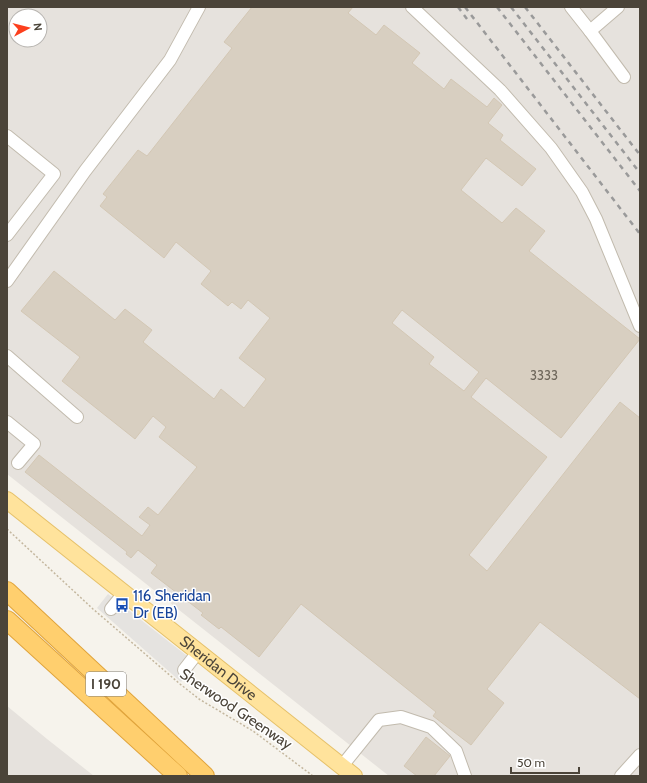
<svg xmlns="http://www.w3.org/2000/svg" width="647" height="783" viewBox="0 0 647 783" font-family="Cabin,sans-serif">
  <style>
    .industrial { fill: #e6e2dd; fill-rule: evenodd }
    .parking { fill: #e5e3e0 }
    .building { fill: #d8cfc1; stroke: #d3c7b4; fill-rule: evenodd }
    .lines { fill: none; stroke-linecap: round; stroke-linejoin: round }
    .minor-casing { stroke: #c2bbae; stroke-width: 14 }
    .major-casing { stroke: #e6c16a; stroke-width: 18 }
    .highway-casing { stroke: #e0a43c; stroke-width: 20 }
    .path { stroke: #c4b79f; stroke-width: 1.5; stroke-dasharray: 2 2; stroke-linecap: butt }
    .minor { stroke: #fff; stroke-width: 12 }
    .major { stroke: #ffe39c; stroke-width: 16 }
    .highway { stroke: #ffcf6e; stroke-width: 18 }
    .rail { stroke: #9a9a9a; stroke-width: 2.5; stroke-dasharray: 5 5; stroke-linecap: butt }
    .labels { text-anchor: middle; dominant-baseline: central; stroke-width: 3; stroke-linejoin: round; paint-order: stroke }
    .number-label { font-size: 13px; fill: #6e675b }
    .shield { fill: #fff; stroke: #817c74; stroke-width: 1 }
    .shield-label { font-size: 14px; font-weight: bold; fill: #4b4439 }
    .transit-label { font-size: 15px; fill: #164399; stroke: #fff; text-anchor: start }
    .street-label { font-size: 15px; fill: #4b4439; stroke: #fff }
  </style>
  <rect width="100%" height="100%" fill="#f6f3ec"/>
  <!-- industrial -->
  <g class="industrial">
    <path d="M7 7H640V776H389L7 474ZM16 16H40V40H16Z"/>
    <polygon points="7,706 47,739 94,776 7,776"/>
  </g>
  <!-- parking -->
  <polygon class="parking" points="108,594 196,663 181,682 97,608"/>
  <!-- building -->
  <g class="building">
    <path d="M252 7H353L348 13 376 35 384 25 420 53 412 63 444 89 451 79 487 107 494 98 502 105 488 123 503 135 500 140 536 169 522 186 486 158 461 190 502 223 516 208 545 231 529 251 640 339 561 438 486 378 471 397 547 457 469 555 487 571 620 402 640 418V699L540 622 487 689 504 703 471 745 433 716 436 712 301 604 259 657 221 627 219 629 201 615 203 613 151 573 157 565 138 550 131 558 126 554 127 552 25 472 39 455 142 536 150 525 139 517 148 507 158 515 197 467 159 437 166 427 153 416 135 439 62 381 80 357 21 311 54 271 115 320 125 309 152 330 143 342 214 399 221 389 244 408 266 379 239 358 270 318 248 300 241 309 232 302 228 306 201 284 211 271 176 242 164 258 100 206 107 197 103 194 138 150 147 156 232 48 224 42ZM402 310 479 372 464 391 429 364 434 357 392 323Z"/>
    <polygon points="426,737 450,756 434,776 417,776 404,766"/>
  </g>
  <g class="lines">
    <defs>
      <g id="minor">
        <polyline points="412,7 500,90 551,148 582,192 596,219 640,326"/>
        <polyline points="571,7 590,31 618,7"/>
        <polyline points="590,31 624,77"/>
        <polyline points="7,136 54,174 7,235"/>
        <polyline points="7,281 85,171 170,60 199,7"/>
        <polyline points="7,356 77,417"/>
        <polyline points="7,422 34,444 18,463"/>
        <polyline points="111,609 124,593"/>
        <polyline points="184,670 198,652"/>
        <polyline points="342,766 379,720 401,717 431,727 456,751 465,776"/>
        <polyline points="621,776 640,755"/>
      </g>
      <g id="major">
        <path id="s1" d="M7 500 354 776"/>
      </g>
      <g id="highway">
        <polyline points="7,591 205,776"/>
        <polyline points="7,620 178,776"/>
      </g>
    </defs>
    <!-- minor casing -->
    <use href="#minor" class="minor-casing"/>
    <!-- major casing -->
    <use href="#major" class="major-casing"/>
    <!-- highway casing -->
    <use href="#highway" class="highway-casing"/>
    <!-- path -->
    <polyline class="path" points="7,529 93,609 180,684 199,699 253,731 313,776"/>
    <!-- minor -->
    <use href="#minor" class="minor"/>
    <!-- major -->
    <use href="#major" class="major"/>
    <!-- highway -->
    <use href="#highway" class="highway"/>
    <!-- rail -->
    <g class="rail">
      <polyline points="458,7 467,19"/>
      <polyline points="465,7 640,234"/>
      <polyline points="497,7 640,191"/>
      <polyline points="511,7 640,173"/>
      <polyline points="525,7 640,155"/>
    </g>
  </g>
  <!-- icons -->
  <defs>
    <symbol id="bus-bare" viewBox="-9 -9 18 18"><path d="M-5-6H5V4H4V6H2V4H-2V6H-4V4H-5ZM-3.5-4V0h7V-4ZM-3.5 1.2v1.5H-2V1.2ZM2 1.2v1.5H3.5V1.2Z" fill="#1a4fb4" stroke="#fff" stroke-width="2.5" paint-order="stroke"/></symbol>
  </defs>
  <g fill-rule="evenodd">
    <use href="#bus-bare" x="112" y="595" width="20" height="20"/>
  </g>
  <g class="labels">
    <!-- number labels -->
    <g class="number-label">
      <text x="544" y="375">3333</text>
    </g>
    <!-- shield labels -->
    <rect class="shield" x="86" y="672" width="40" height="24" rx="3"/>
    <g class="shield-label">
      <text x="106" y="684">I 190</text>
    </g>
    <!-- transit labels -->
    <g class="transit-label">
      <text x="133" y="596">116 Sheridan<tspan x="133" dy="17">Dr (EB)</tspan></text>
    </g>
    <!-- street labels -->
    <g class="street-label">
      <text stroke="none"><textPath href="#s1" startOffset="270">Sheridan Drive</textPath></text>
      <text transform="translate(236 709) rotate(34)">Sherwood Greenway</text>
    </g>
  </g>
  <!-- border -->
  <rect width="647" height="783" fill="none" stroke="#4b4439" stroke-width="16"/>
  <!-- north arrow -->
  <g transform="translate(28 28) rotate(83)"><circle r="19" fill="#ffffff" stroke="#b7b4b0"/>
  <path d="M0-3L7 15L0 10L-7 15Z" fill="#fc3f1d"/>
  <text y="-6" font-size="11" font-weight="bold" text-anchor="middle" fill="#4b4439">N</text>
  </g>
  <!-- scale -->
  <path d="M511 767v6h68v-6" fill="none" stroke="#4b4439" stroke-width="2"/>
  <text x="517" y="767" font-size="12" fill="#4b4439" stroke="#ffffff" stroke-width="3" paint-order="stroke">50 m</text>
</svg>
